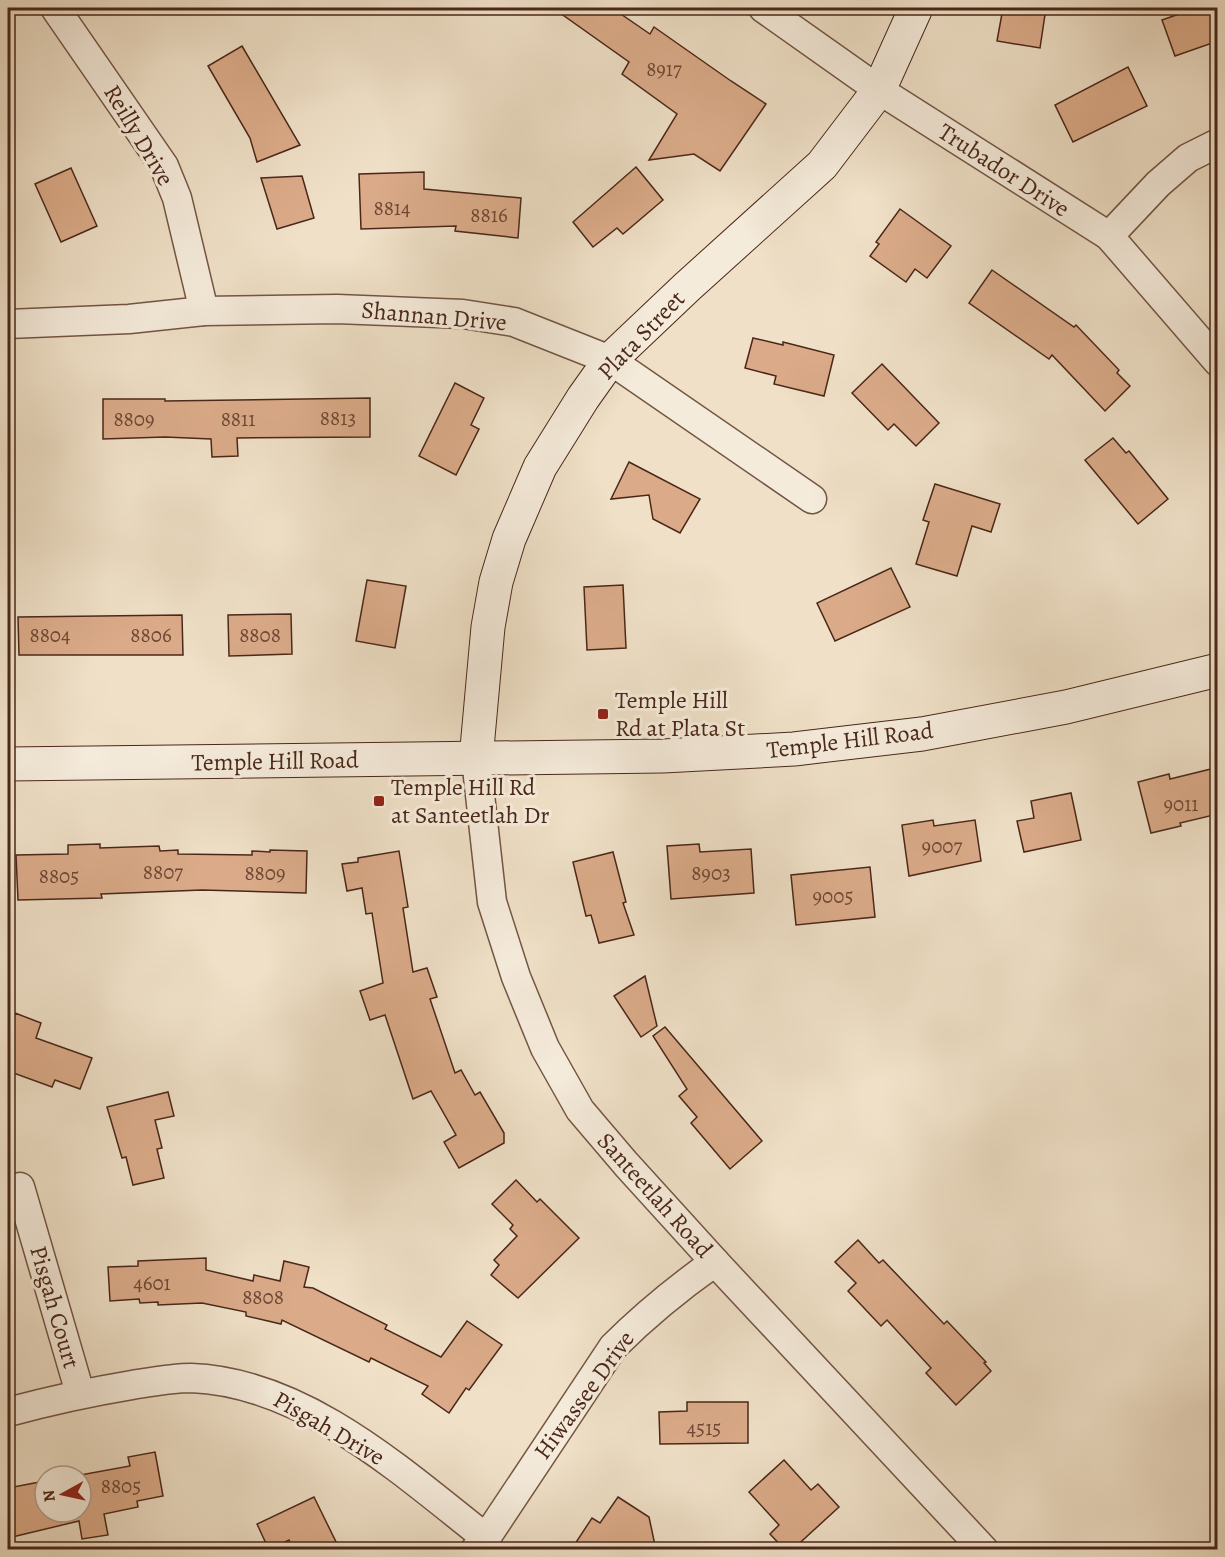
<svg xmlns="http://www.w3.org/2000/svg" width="1225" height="1557" viewBox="0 0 1225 1557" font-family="Alegreya,serif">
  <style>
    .building { fill: #dbab89; stroke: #4a2719; stroke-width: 1.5 }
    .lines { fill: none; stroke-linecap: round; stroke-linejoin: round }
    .street-casing { stroke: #735544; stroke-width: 31 }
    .secondary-casing { stroke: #4a2719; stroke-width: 35 }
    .street { stroke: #f5ebdb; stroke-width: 28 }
    .secondary { stroke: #f5ebdb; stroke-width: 33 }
    .poi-dot { fill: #8f2418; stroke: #f5ebdb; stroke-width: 2 }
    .labels { text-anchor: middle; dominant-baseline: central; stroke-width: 6; stroke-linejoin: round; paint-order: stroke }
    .number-label { font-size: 21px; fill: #6e4835 }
    .street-label { font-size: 24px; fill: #4a2719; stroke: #f5ebdb }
    .poi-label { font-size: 24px; fill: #4a2719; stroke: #f5ebdb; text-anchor: start }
  </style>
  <rect width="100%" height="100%" fill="#efe0c7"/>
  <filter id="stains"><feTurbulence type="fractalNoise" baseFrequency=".00333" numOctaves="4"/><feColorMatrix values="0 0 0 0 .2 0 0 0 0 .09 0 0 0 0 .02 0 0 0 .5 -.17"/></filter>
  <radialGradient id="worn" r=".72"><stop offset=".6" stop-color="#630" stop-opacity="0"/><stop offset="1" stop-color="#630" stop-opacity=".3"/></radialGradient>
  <!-- building -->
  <g class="building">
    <polygon points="553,8 612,8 650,34 654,27 731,81 766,104 720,171 694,154 649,160 677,114 622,74 629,62"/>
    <polygon points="1003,8 1046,8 1040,48 997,41"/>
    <polygon points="1196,8 1218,8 1218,41 1175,56 1162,20"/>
    <polygon points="242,46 300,145 257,162 250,138 208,66"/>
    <polygon points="1128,67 1147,106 1073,142 1055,105"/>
    <polygon points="636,167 663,200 623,234 617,228 593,247 573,222"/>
    <polygon points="71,168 97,226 61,242 35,184"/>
    <polygon points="424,172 424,189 521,198 518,238 455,231 456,226 361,229 359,174"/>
    <polygon points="302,176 314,218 277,229 261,178"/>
    <polygon points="900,209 951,246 927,278 915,269 906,282 870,256 879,244 876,242"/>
    <polygon points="992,270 1074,327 1076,325 1119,370 1117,373 1130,386 1105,411 1052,355 1049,359 969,303"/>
    <polygon points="753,338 783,345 783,342 834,355 824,396 774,384 776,376 745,368"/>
    <polygon points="882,364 939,423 916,446 894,424 888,430 852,393"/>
    <polygon points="455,383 484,398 471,425 479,429 456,475 419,456"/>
    <polygon points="370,398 370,437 237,438 238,456 212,457 211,439 165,437 103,439 103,399 165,399 165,401"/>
    <polygon points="1113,438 1126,453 1129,451 1168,499 1138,524 1085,460"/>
    <polygon points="629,462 700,499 680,533 653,519 649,495 611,499"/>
    <polygon points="935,484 1000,504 991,532 972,526 957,576 916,564 929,522 923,520"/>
    <polygon points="891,568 910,607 835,641 817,603"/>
    <polygon points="367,580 406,586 395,648 356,641"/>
    <polygon points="623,585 626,648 587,650 584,587"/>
    <polygon points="291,614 292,654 229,656 228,615"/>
    <polygon points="182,615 183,655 19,655 18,617"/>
    <polygon points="1211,769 1218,793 1218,814 1180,823 1181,826 1151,833 1138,782 1169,774 1170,779"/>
    <polygon points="1071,793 1081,840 1024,852 1017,821 1034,818 1031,801"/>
    <polygon points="933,820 934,826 975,820 981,861 909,876 902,825"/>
    <polygon points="100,844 100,848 159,846 160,851 178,850 178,854 252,855 252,851 270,852 270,850 307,851 306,893 202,890 101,894 102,898 18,900 16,855 68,854 68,845"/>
    <polygon points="699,844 700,852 751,849 754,893 671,899 667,846"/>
    <polygon points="399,851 408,907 403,908 413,972 427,968 437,997 430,999 455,1073 461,1070 475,1095 480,1092 504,1133 504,1143 459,1168 444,1142 456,1135 431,1091 413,1099 385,1015 370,1020 360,991 383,983 372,913 366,914 362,888 347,891 342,864 358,862 358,858"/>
    <polygon points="613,852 626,902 623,903 634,935 599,943 591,915 586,916 573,862"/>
    <polygon points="870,867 875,917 796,925 791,875"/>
    <polygon points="645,976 657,1026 641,1037 614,996"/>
    <polygon points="15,1013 41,1023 36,1038 92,1058 80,1089 55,1080 52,1087 8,1071 8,1032"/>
    <polygon points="665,1027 762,1141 730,1169 691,1123 697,1117 679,1096 687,1089 653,1036"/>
    <polygon points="168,1092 174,1116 155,1120 162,1148 157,1149 164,1178 133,1185 126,1157 122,1158 107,1107"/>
    <polygon points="516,1180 537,1202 540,1199 579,1238 518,1298 491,1275 499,1265 494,1260 517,1236 510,1229 513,1225 492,1204"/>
    <polygon points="858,1240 879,1263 883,1260 944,1324 947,1321 986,1362 984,1363 991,1371 956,1405 926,1373 931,1368 887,1320 881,1326 848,1291 856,1283 835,1262"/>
    <polygon points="206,1258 206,1270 253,1281 254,1275 280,1281 284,1261 309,1267 304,1287 313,1288 387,1325 385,1329 441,1357 467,1321 502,1345 469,1390 466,1388 449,1413 422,1394 428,1386 371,1358 369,1362 282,1320 281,1324 246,1316 246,1312 202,1303 158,1305 158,1302 140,1303 139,1299 110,1301 108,1267 138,1266 138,1261"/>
    <polygon points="687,1402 748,1402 748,1443 660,1444 659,1412 687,1411"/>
    <polygon points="155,1452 163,1496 137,1501 138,1507 104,1514 108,1535 82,1539 79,1521 8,1538 8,1488 45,1481 45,1512 81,1512 81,1476 75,1476 130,1466 128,1457"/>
    <polygon points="784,1460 811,1490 818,1484 839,1507 792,1550 785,1550 770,1534 779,1525 749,1492"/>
    <polygon points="314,1497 340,1550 294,1550 289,1540 269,1550 257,1524"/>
    <polygon points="618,1497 649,1517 656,1550 571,1550 592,1518 600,1523"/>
  </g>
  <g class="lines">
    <defs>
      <g id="street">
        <polyline points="55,8 164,166 177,198 204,311"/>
        <polyline points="763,8 879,90 1109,236 1218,362"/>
        <polyline points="1109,236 1158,184 1188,158 1218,143"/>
        <polyline points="8,324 129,319 204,311 337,309 463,314 514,322 610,360 812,499"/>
        <polyline points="476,759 492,902 516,977 545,1048 580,1110 626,1164 715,1262 984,1550"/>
        <polyline points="20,1187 80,1393"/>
        <path d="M8 1412C49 1401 90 1392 132 1385 151 1382 172 1378 191 1378 304 1382 402 1472 486 1538"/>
        <path d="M475 1550 486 1538 613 1347C645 1315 678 1288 715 1262"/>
      </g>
      <g id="secondary">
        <polyline points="476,759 488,627 496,582 509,539 540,467 583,398 610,360 687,287 822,165 879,90 916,8"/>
        <polyline points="8,764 663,756 794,749 922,734 1066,707 1218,670"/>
      </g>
    </defs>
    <!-- street casing -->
    <use href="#street" class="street-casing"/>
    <!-- secondary casing -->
    <use href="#secondary" class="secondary-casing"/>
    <!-- street -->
    <use href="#street" class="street"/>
    <!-- secondary -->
    <use href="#secondary" class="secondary"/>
  </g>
  <!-- markers -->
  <g class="poi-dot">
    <rect x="597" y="708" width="12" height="12" rx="3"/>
    <rect x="373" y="795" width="12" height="12" rx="3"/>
  </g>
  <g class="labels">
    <!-- number labels -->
    <g class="number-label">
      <text x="664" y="69">8917</text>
      <text x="392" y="208">8814</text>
      <text x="489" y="215">8816</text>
      <text x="338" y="418">8813</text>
      <text x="134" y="419">8809</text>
      <text x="238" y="419">8811</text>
      <text x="50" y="635">8804</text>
      <text x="151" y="635">8806</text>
      <text x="260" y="635">8808</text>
      <text x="1181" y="804">9011</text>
      <text x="942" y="846">9007</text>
      <text x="163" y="872">8807</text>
      <text x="265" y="873">8809</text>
      <text x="711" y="873">8903</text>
      <text x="59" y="876">8805</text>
      <text x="833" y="896">9005</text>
      <text x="152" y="1283">4601</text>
      <text x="263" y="1297">8808</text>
      <text x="704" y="1428">4515</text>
      <text x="121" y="1486">8805</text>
    </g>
    <!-- street labels -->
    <g class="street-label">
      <text transform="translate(139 135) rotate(59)">Reilly Drive</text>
      <text transform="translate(1004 170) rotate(33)">Trubador Drive</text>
      <text transform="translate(434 316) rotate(5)">Shannan Drive</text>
      <text transform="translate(641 335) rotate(-46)">Plata Street</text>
      <text transform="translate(850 740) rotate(-7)">Temple Hill Road</text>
      <text transform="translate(275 761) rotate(-1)">Temple Hill Road</text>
      <text transform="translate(655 1195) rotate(48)">Santeetlah Road</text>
      <text transform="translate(55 1307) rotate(74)">Pisgah Court</text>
      <text transform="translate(584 1395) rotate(-54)">Hiwassee Drive</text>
      <text transform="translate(329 1428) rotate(30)">Pisgah Drive</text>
    </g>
    <!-- poi labels -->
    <g class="poi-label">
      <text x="615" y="700">Temple Hill<tspan x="615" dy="28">Rd at Plata St</tspan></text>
      <text x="391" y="787">Temple Hill Rd<tspan x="391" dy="28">at Santeetlah Dr</tspan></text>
    </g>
  </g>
  <!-- margin -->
  <rect width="1225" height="1557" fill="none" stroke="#efe0c7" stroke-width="30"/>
  <rect x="9" y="9" width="1207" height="1539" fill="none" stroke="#4a2719" stroke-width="3"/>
  <rect x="15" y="15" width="1195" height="1527" fill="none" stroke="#4a2719" stroke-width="1.5"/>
  <!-- north arrow -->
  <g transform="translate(63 1494) rotate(262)"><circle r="28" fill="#f5ebdb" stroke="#b19d8d" stroke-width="1.5"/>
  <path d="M0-4.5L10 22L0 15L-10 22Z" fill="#8f2418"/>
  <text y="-9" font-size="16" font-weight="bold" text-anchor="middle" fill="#4a2719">N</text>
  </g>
  <rect width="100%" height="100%" filter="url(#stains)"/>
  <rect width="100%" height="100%" fill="url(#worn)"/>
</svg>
